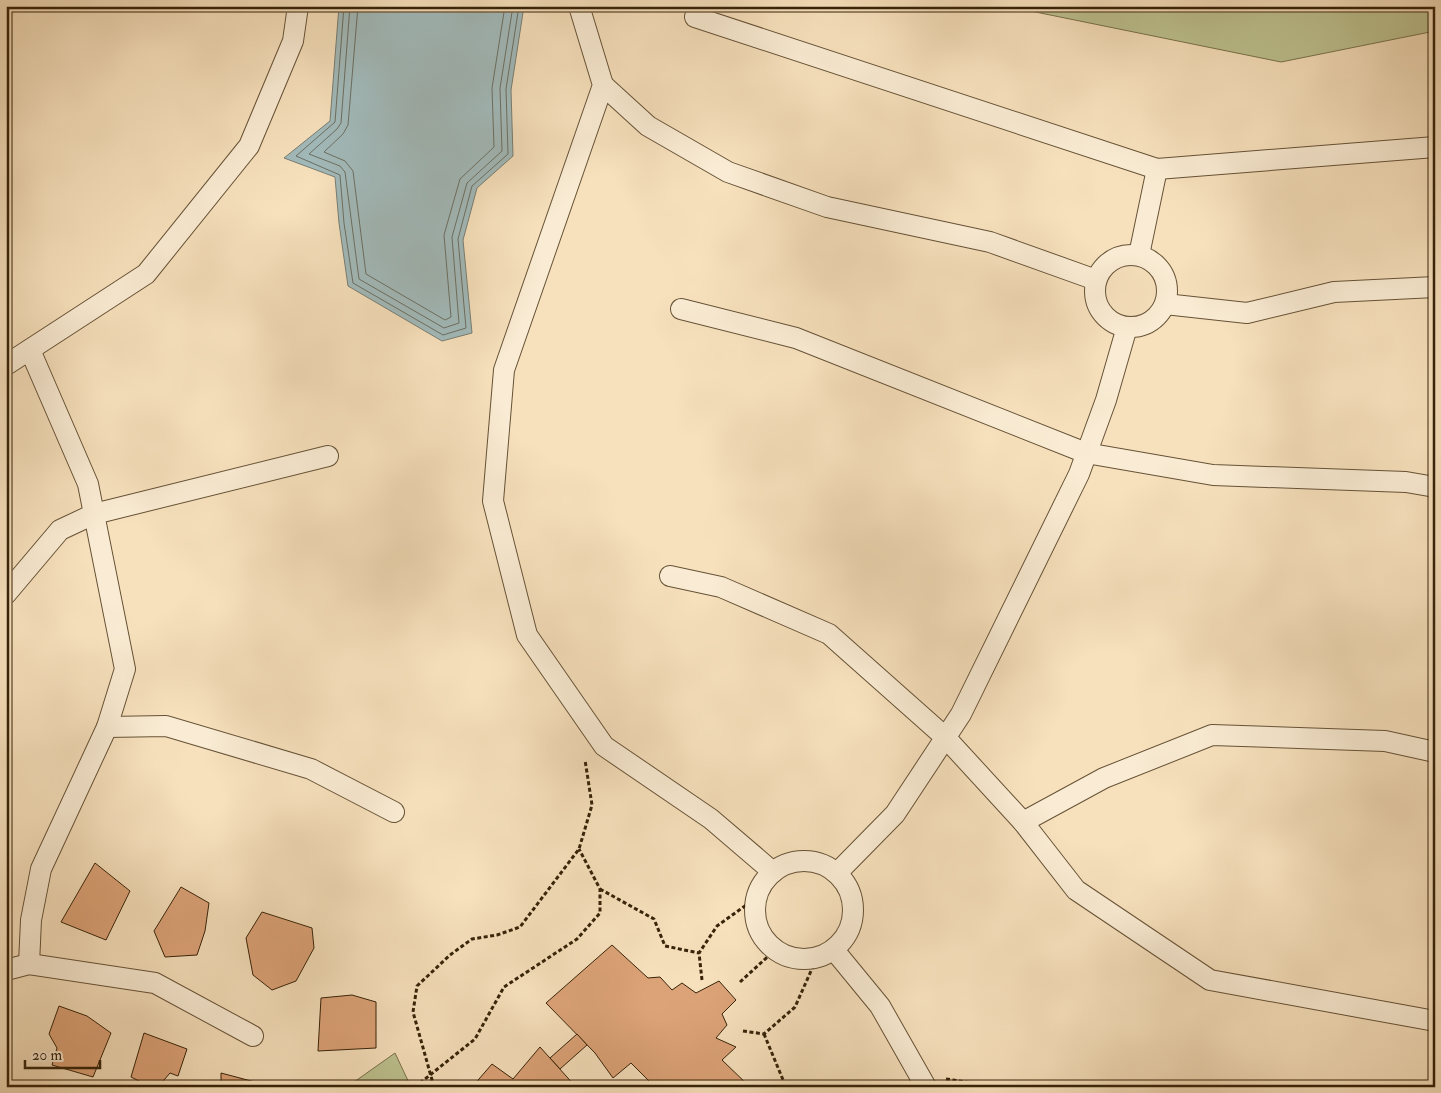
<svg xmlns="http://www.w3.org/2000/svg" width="1441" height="1093" viewBox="0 0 1441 1093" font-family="'IM FELL Double Pica',serif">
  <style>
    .green { fill: #bdc290; stroke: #7a724c }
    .water { fill: #a2bbbc; stroke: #777e74 }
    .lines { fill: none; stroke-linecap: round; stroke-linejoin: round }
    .shore { stroke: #6c6f62; stroke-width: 1 }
    .building { fill: #dda378; stroke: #362309 }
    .minor-casing { stroke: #665236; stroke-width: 22 }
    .path { stroke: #362309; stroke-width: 3; stroke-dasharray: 4 2.5; stroke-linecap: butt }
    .minor { stroke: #faecd4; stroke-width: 20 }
  </style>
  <rect width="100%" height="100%" fill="#f7e1bd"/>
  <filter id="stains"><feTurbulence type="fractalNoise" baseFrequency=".004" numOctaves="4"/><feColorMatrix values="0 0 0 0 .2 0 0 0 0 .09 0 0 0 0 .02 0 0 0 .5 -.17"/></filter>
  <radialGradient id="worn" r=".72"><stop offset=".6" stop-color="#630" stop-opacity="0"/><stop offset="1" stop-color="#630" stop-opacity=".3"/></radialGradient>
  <!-- green -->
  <g class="green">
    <polygon points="1006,6 1435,6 1435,31 1281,62"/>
    <polygon points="395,1053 411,1087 347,1087"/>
  </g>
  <!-- water -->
  <polygon class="water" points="339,6 524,6 511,90 513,156 477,188 463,240 472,333 442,341 348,286 339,223 335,177 284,158 330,121"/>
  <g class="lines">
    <!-- shore -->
    <g class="shore">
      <polyline points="344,6 335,122 296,156 340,175 344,223 353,283 443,335 466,328 458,239 472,186 508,154 506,89 519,6"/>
      <polyline points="350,6 341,123 337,129 309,154 340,166 345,172 359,279 444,328 459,323 452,237 467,183 502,151 500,88 513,6"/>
      <polyline points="358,6 348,125 343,134 324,152 345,161 353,171 366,274 445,320 451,317 444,235 460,179 494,147 492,88 505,6"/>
    </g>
  </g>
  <!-- building -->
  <g class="building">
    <polygon points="95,863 130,891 106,940 61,922"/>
    <polygon points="181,887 209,903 205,931 197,955 165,957 154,931"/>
    <polygon points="262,912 312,928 314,948 296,981 272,990 253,975 246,938"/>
    <polygon points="612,945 648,978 660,977 672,990 682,983 696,993 719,981 736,1000 722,1014 727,1025 716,1038 736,1047 722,1060 750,1087 655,1087 631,1063 613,1078 595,1053 546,1003"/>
    <polygon points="352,995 376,1002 376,1048 318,1051 321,998"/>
    <polygon points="59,1006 87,1016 111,1033 93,1077 52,1065 57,1048 49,1034"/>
    <polygon points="144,1033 187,1049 178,1076 170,1073 158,1087 151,1087 131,1077"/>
    <polygon points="577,1034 587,1045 560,1069 550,1058"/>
    <polygon points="540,1047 576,1087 472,1087 492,1064 513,1079"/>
    <polygon points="221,1073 270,1086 270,1087 221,1087"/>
  </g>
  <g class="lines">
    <defs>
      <g id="minor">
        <polyline points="579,6 603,85 504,370 493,501 527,635 604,746 711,819 773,872"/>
        <polyline points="695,17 1157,169 1435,147"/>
        <polyline points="603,85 648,126 728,172 827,207 990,242 1096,280"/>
        <circle cx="1131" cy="291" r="36"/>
        <polyline points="1139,255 1157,169"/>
        <polyline points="1165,304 1247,313 1334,292 1435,287"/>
        <polyline points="681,309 796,338 1086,453 1213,475 1406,482 1435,487"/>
        <polyline points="6,365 146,274 249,146 293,41 298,6"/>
        <polyline points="670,576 721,587 829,634 945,737 1023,822 1076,890 1210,980 1435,1021"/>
        <polyline points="6,594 60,530 94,514 328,456"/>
        <polyline points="107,727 166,726 311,769 394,812"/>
        <polyline points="1023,822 1104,778 1212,735 1385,741 1435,752"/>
        <circle cx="804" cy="910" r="49"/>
        <polyline points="837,873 895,814 961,714 1079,474 1106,400 1127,327"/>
        <polyline points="834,950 880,1006 926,1087"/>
        <polyline points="29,964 31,920 41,869 107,727 125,669 88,484 30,350"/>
        <polyline points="6,970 29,964 155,983 253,1036"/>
      </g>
    </defs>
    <!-- minor casing -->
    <use href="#minor" class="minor-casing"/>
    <!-- path -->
    <g class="path">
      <polyline points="600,889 654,919 665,946 699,953"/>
      <polyline points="702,980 699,953 717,926 756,898"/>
      <polyline points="740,982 775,950"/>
      <polyline points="743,1031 764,1034 795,1007 815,962"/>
      <polyline points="764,1034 786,1087"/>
      <polyline points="946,1079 999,1087"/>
      <polyline points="415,1087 475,1039 504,987 577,939 600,913 600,889 579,849"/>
      <polyline points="434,1087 413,1012 417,986 450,955 472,939 497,935 520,927 579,849 592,805 585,760"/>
    </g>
    <!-- minor -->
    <use href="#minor" class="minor"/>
  </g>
  <!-- margin -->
  <rect width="1441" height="1093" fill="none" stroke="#f7e1bd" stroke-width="25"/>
  <rect x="8" y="8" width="1426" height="1078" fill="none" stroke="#362309" stroke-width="2.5"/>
  <rect x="12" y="12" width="1416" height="1068" fill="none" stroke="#362309"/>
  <!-- scale -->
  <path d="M25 1060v8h75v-8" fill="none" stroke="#362309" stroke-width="2.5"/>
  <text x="32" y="1060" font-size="15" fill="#362309" stroke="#faecd4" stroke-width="4" paint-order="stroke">20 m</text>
  <rect width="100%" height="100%" filter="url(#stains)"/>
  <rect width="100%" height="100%" fill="url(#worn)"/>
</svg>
